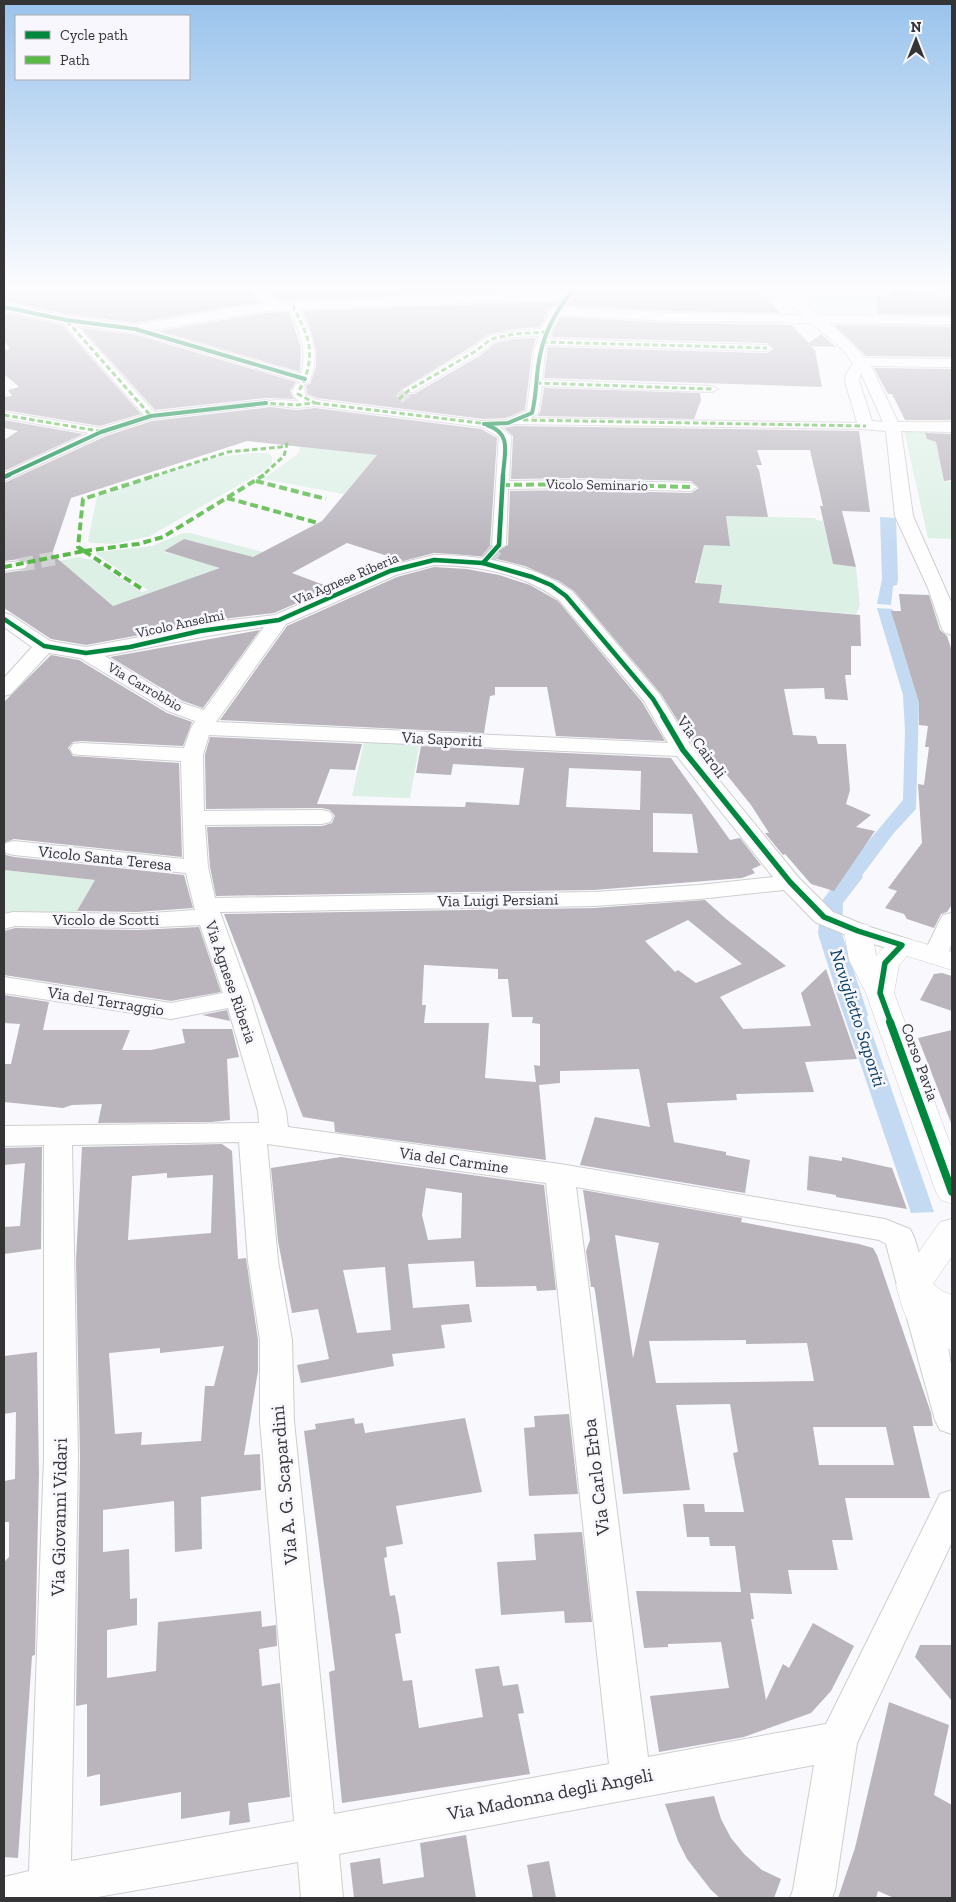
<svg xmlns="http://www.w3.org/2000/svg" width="956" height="1902" viewBox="0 0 956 1902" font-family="'Zilla Slab',serif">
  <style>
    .green { fill: #dcf0e5 }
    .water { fill: #c3daf2 }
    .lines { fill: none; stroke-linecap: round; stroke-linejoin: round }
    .canal { fill: #c3daf2; fill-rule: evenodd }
    .building { fill: #bab5bd; fill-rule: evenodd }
    .pedestrian-tunnel-far1 { stroke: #d2d1d4; stroke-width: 11; stroke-dasharray: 11 5.5; stroke-linecap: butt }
    .pedestrian-tunnel { stroke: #d2d1d4; stroke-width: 14; stroke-dasharray: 14 7; stroke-linecap: butt }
    .pedestrian-casing { stroke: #ceced0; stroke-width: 2 }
    .minor-casing { stroke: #ceced0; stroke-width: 2 }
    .tertiary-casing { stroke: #ceced0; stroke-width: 1 }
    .pedestrian { fill: #fefeff; fill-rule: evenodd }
    .minor { fill: #fefeff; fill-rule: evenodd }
    .tertiary { fill: #fefeff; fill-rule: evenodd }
    .quiet-far1 { stroke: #58b947; stroke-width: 3; stroke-dasharray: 5.5 3; stroke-linecap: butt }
    .quiet { stroke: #58b947; stroke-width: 4; stroke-dasharray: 8 4; stroke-linecap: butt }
    .cycleway-far3-casing { stroke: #f8f7fd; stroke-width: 5.5 }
    .cycleway-far2-casing { stroke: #f8f7fd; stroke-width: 7 }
    .cycleway-far1-casing { stroke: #f8f7fd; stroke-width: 9 }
    .cycleway-casing { stroke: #f8f7fd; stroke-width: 11 }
    .cycleway-far3 { stroke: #00873e; stroke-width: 4 }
    .cycleway-far2 { stroke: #00873e; stroke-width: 4.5 }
    .cycleway-far1 { stroke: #00873e; stroke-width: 5.5 }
    .cycleway { stroke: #00873e; stroke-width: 8 }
    .labels { text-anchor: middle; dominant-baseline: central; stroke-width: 5; stroke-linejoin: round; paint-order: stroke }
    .far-street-label { font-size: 14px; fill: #343436; stroke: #f8f7fd }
    .street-label { font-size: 16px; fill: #343436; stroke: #f8f7fd }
    .water-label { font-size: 18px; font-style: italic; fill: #093e67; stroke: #f8f7fd }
    .near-street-label { font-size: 19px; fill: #343436; stroke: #f8f7fd }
  </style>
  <rect width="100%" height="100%" fill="#f9f8fc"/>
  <!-- green -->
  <g class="green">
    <polygon points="802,285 890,285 890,297 877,308 950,296 949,286 952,286 952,319 880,317 877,311 857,310 859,316 824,315 803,295"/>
    <polygon points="904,430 924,430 928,433 925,434 927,439 936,442 944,481 952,482 952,539 928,538"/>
    <polygon points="300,446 377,455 344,494 263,479 299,453"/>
    <polygon points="250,453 267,453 272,456 272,464 265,470 150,536 115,544 91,543 88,541 97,496 217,457"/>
    <polygon points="726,516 815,518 816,520 823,521 833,564 856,567 860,605 856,614 693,601 702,554 648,543 730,545"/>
    <polygon points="183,533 190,533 263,552 253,557 184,539 164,552 184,557 188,555 234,568 198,590 181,582 113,606 60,561 77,557 93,560 142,592 148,590 96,554 97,552 152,546"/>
    <polygon points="364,742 420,742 410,798 352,796"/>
    <polygon points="4,870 95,880 75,916 4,912"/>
  </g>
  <!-- water -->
  <g class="water">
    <polygon points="880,517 896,518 898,579 897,585 893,586 891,605 877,604 882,579"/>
    <polygon points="877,608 892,609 894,611 895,624 919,703 916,809 893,834 840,905 826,899 862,849 903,800 905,731 903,695"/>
    <polygon points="821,931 837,937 852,972 837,975"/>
    <polygon points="840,984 855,984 934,1212 911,1213 834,986"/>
  </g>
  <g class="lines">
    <!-- canal -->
    <polygon class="canal" points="852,870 860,872 863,877 843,903 842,934 868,1015 865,1021 856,1023 847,1021 844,1015 818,934 821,902 844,872"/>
  </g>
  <!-- building -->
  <g class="building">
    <polygon points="4,285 131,285 132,292 157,285 243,285 260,302 135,323 66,314 4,301"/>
    <polygon points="262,285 740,285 742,290 766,297 780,313 670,311 556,305 547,310 548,312 540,327 514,329 487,335 471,347 401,390 405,394 414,394 481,355 495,343 514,339 536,338 532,352 525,410 506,418 484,419 317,398 307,394 306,385 310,384 316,367 316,351 312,334 303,311 568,301 576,297 576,293 568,289 281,300"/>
    <polygon points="890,285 912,285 912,294 952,296 952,315 877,314 877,296 890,297"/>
    <polygon points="289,312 301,348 300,372 159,331 265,313"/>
    <polygon points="4,313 62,325 141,414 100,426 4,410 4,397 12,396 8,390 19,387 4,374 4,350 10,349 4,340"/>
    <polygon points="560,317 670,323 791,325 809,343 821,334 836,347 811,346 815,350 822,387 544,378 548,347 767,353 774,349 767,343 551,337"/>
    <polygon points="834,325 952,327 952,357 866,356"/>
    <polygon points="81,328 137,335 296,382 290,391 294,399 266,398 155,410"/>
    <polygon points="874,368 952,369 952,420 905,420 892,394 888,394"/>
    <polygon points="544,388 700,393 701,400 694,419 537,416 540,413"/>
    <path d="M270 407 296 410 315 408 481 429 497 438 490 545 498 551 508 545 510 491 576 490 691 493 699 488 691 481 576 478 511 479 513 436 504 428 515 426 859 431 870 512 842 511 856 567 833 564 820 506H823L810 450H757L762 465H756L759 470 768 517 726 516 730 546 704 545 695 583 722 585 719 603 860 615 861 646H851V675H845L848 700 825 699 824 688 784 689 793 735 816 736 818 744H846L850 790 846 804 871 815 856 827 875 831 834 891 811 884 785 854 783 855 765 833H769L751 805 714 759 701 742H691L661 694 574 591 559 581 525 566 489 557 452 554 434 553 403 561 347 543 292 573 332 588 274 613 231 618 86 645 51 639 4 608V573L25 570 29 566 27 561 20 559 4 561V483L106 436 152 421ZM247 441 377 455 322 521 253 557 184 539 164 551 220 568 113 606 52 554 71 498Z"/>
    <polygon points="4,420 83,434 4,471 4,440 18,431 4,428"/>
    <polygon points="925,433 952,434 952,480 944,481 936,442 927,439"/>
    <polygon points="434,567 467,569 499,575 530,585 558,601 642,702 665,741 556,736 547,687 495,687 495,695 490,696 484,733 220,720 287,626 397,577"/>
    <polygon points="899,594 929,595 940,630 947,636 952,651 952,897 951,906 947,912 941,914 934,928 907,919 904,914 885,908 897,891 888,888 922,843 918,784 924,785 929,747 925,747 928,726 919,725 919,703 891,611 901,611"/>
    <polygon points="260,630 203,708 183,701 110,657"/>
    <polygon points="51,655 79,660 167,713 192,722 183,746 81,741 73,742 68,748 73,756 179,763 182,857 14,839 4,843 4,702"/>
    <path d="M210 737 362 744 355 770 330 769 317 804 465 807 466 802 519 805 524 768 453 764 451 775 416 773 421 746 671 758 730 840 740 838 761 865 752 869 755 873 742 878 594 890 216 896 210 867 207 827 322 826 332 823 335 816 330 810 322 808 206 809 205 755ZM569 768 641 771 640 810 566 807ZM653 813 692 814 698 853 653 852Z"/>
    <polygon points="4,852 6,855 14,857 184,875 193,908 137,912 77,911 95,880 4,870"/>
    <path d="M705 900 725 918 786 966 720 997 743 1029 811 1026 801 993 826 969 857 1059 805 1062 814 1092 736 1094 737 1100 667 1103 674 1142 726 1152V1155L750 1160 745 1193 580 1165 595 1117 650 1127 639 1069 560 1071V1083L539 1085 546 1160 335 1132 334 1122 303 1117 224 914 594 908ZM688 920 742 964 696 983 678 970 675 972 645 941ZM424 965 498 969V979H508L512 1017H533L532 1023 540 1024V1066L534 1065 536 1082 485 1078 489 1023H424L426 1005H422Z"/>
    <polygon points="199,927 221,992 171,1001 4,975 4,931 15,928 137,930"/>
    <polygon points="942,973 952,976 952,1011 920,1000 934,974"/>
    <polygon points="4,995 49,1002 43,1030 130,1030 122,1050 151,1050 185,1043 182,1029 232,1029 239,1057 227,1059 230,1120 212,1122 98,1123 102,1104 72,1105 63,1108 4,1102 4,1064 11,1064 20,1024 4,1023"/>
    <polygon points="227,1010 230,1021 202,1015"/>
    <polygon points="952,1030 952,1123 951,1123 918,1038"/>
    <path d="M222 1144 232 1151 238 1259 246 1258 258 1340V1371L244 1455 260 1454 261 1490 201 1497 202 1549 175 1552 174 1501 103 1510V1552L129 1549 130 1599 137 1598V1625L107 1630V1678L156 1671 158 1622 261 1611 262 1627 276 1625 277 1646 259 1649 262 1686 280 1683 290 1797 248 1803 250 1822 229 1825 230 1811 181 1819V1792L100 1806V1774L87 1777V1704L76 1706 80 1457 76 1260 82 1147ZM167 1173V1178L213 1175 211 1233 128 1240 132 1176ZM224 1346 214 1386H205L201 1441 141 1445 142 1432 115 1434 109 1353 160 1348V1353Z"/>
    <polygon points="42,1147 41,1249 4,1254 4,1227 20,1226 25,1163 4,1165 4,1148"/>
    <polygon points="809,1156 842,1161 842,1157 892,1168 907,1209 836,1197 836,1195 807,1190"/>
    <path d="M341 1157 544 1185 556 1290 537 1291 536 1286 476 1287 474 1261 408 1264 413 1308 469 1304 472 1322 441 1325 445 1348 392 1354 394 1366 301 1383 297 1365 329 1359 318 1309 292 1313 278 1241 271 1168ZM426 1188 462 1193 461 1238 428 1240 422 1215ZM385 1267 391 1330 357 1333 343 1270Z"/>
    <path d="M583 1190 742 1218 741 1222 859 1244 873 1248 877 1255 931 1413 933 1426H913L930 1498H845L853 1540H832L838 1570H788L792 1594 750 1593 754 1619H751L766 1700 783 1664 789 1668 813 1623 854 1646 831 1691 811 1713 744 1737 659 1752 650 1696 729 1688 721 1642 668 1644V1647L644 1648 636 1591 741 1592 735 1546H710L709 1537H687L683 1504H704L705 1512H744L733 1453 738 1452 730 1404 676 1405 690 1490 623 1494 595 1291 594 1287H591L586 1251 590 1240 589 1231ZM615 1235 659 1243 633 1358ZM746 1340V1344L807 1343 814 1381 656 1383 649 1341ZM813 1427H886L894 1465H819Z"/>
    <polygon points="37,1352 39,1474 35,1655 32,1656 18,1858 4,1857 4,1562 9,1557 9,1522 4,1522 4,1481 15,1479 16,1412 4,1414 4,1356"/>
    <polygon points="569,1414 578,1494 529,1496 524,1428 535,1427 534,1416"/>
    <polygon points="354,1418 355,1424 363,1423 365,1433 465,1418 482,1492 396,1506 403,1544 386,1547 387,1557 384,1558 390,1596 395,1595 399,1617 401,1633 395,1634 403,1681 412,1680 419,1728 483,1717 475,1669 499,1666 503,1686 518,1684 524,1713 518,1714 530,1774 342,1803 329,1672 335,1670 304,1431 316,1429 315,1424"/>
    <polygon points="582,1532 592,1622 565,1623 564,1611 501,1615 497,1562 536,1560 534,1534"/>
    <polygon points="920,1645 952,1645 952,1701 915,1657"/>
    <polygon points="889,1702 949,1725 934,1795 952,1805 952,1898 894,1898 878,1891 876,1898 838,1898 855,1848"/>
    <polygon points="714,1796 721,1819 731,1838 745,1855 762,1870 781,1879 774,1898 720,1898 711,1890 687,1859 678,1841 665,1804"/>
    <polygon points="466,1835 476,1898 354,1898 350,1863 380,1858 383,1884 424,1877 420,1843"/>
    <polygon points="549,1861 556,1898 533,1898 527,1865"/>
  </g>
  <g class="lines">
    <!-- pedestrian-tunnel-far1 -->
    <polyline class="pedestrian-tunnel-far1" points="399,399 409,390"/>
    <!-- pedestrian-tunnel -->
    <g class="pedestrian-tunnel">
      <polyline points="487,560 499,545"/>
      <polyline points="20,565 56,558"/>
    </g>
    <defs>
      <g id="pedestrian">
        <path d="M293 303C299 305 301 313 304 319 314 339 320 362 308 383L304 384 305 395 317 400 484 421 506 420 527 411 534 352 539 336 514 337 494 341 480 353 413 392H405L403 390 472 349 487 337 514 331 541 329 552 309 556 308 561 311 548 339 767 345 772 348 767 351 546 345 542 380 712 386 718 389 712 392 542 386 538 413 531 418 866 423 872 426 866 429 515 424 500 427 511 436 509 481 576 480 691 483 697 487 691 491 576 488 508 489 506 545 499 549 492 545 499 437 482 427 315 406 296 408 270 405 152 419 105 434 4 481V473L89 433 4 418V412L100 428 144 415 62 322V318H70L154 412 266 400 270 401 275 400 300 401 296 399 292 392 296 384 300 383 299 381 131 331 130 329 131 327H139L301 374C308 348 299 330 288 306Z"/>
        <polygon points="20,561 25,562 27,565 25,568 4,571 4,563"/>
      </g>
      <g id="minor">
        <polygon points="245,285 259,285 280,302 568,291 575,295 568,299 265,311 135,333 66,324 4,311 4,303 66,316 135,325 264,303"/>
        <path d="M742 285H761L793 292 819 315 952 317V325L829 323 853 344 864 358 952 359V367L871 366 898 422H952V432L901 431 913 516 952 604V635L945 633 942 629 928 588 895 516 886 431 861 429 858 426 845 381 846 374 853 363 843 350 812 323 670 321 556 315 549 311 556 307 670 313 803 315 784 298 763 295 743 288ZM861 373 883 422 872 421 859 381Z"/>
        <path d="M434 555C481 555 534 564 573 592L660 695 692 747 798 877 833 912 867 926 911 940 914 945 911 950 902 953 849 936 815 922 784 890 699 899 594 906 220 912 251 998 286 1111 288 1127 560 1164 885 1219 910 1229 914 1237 929 1285 924 1293 913 1297 902 1293 897 1285 886 1244 879 1240 576 1187 648 1757 826 1724 940 1494 952 1490V1542L857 1743 835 1890 832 1898H790L793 1890 814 1765 339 1854 343 1898H301L298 1862 92 1898H4V1877L29 1871 44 1457V1145L4 1146V1126L259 1123 258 1111 228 1008 171 1019 4 993V977L171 1003 223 993 200 925 137 928 15 926 4 929V914L13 912 137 914 195 910 186 873 14 855 6 853 4 846 6 843 14 841 184 859 181 761 81 755 73 754 70 749 73 744 81 743 184 748 191 728 195 721 168 711 80 658 49 653 11 694 4 696V678L32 647 4 627V613L11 615 50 641 86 647 231 620 275 615 384 567ZM434 565C478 565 524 574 559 600L644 701 668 743 216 722 286 624 396 575ZM264 627 204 710 182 703 105 656 207 636ZM209 735 677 756 773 877 699 885 594 892 215 898 208 867 205 825 322 824 330 822 333 817 330 812 322 810 204 811 203 755ZM239 1142 248 1261 260 1340V1421L294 1821 71 1861 78 1457 72 1145ZM267 1144 546 1183 609 1764 334 1814 294 1421 292 1340 278 1261Z"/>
        <path d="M952 913C953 929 954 946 945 960L936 963 927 960 923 955 940 920 943 915Z"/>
        <path d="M923 1306 934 1309C954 1347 955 1392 952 1434L940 1430 935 1420 907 1318 912 1309Z"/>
      </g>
      <g id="tertiary">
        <polygon points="858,923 868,925 872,931 876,956 892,939 902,937 952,952 952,970 907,956 899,965 894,993 952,1149 952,1204 941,1200 936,1192 866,993 849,960 844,931 848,925"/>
        <path d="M952 1219V1256L933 1284 942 1291 952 1295V1350C911 1336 907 1326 896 1285L940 1222Z"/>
      </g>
    </defs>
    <!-- pedestrian casing -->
    <use href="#pedestrian" class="pedestrian-casing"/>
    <!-- minor casing -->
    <use href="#minor" class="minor-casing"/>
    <!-- tertiary casing -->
    <use href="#tertiary" class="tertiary-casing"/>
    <!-- pedestrian -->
    <use href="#pedestrian" class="pedestrian"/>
    <!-- minor -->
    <use href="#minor" class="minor"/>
    <!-- tertiary -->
    <use href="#tertiary" class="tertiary"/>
    <!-- quiet-far1 -->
    <g class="quiet-far1">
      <polyline points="67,321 151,416"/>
      <polyline points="542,342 767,348"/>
      <polyline points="536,383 712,389"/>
      <polyline points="399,399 409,390 476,351 491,339 514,334 545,332"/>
      <path d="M262 403 296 405 315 403 298 394C300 387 304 383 306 376 315 344 306 334 293 306"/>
      <polyline points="315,403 488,424"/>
      <polyline points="4,415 99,431"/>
      <polyline points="523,420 866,426"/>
      <polyline points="154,476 228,452 281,447 287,444 284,456 262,476"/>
    </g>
    <!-- quiet -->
    <g class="quiet">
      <polyline points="256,481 326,499"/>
      <polyline points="502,485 576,484 691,487"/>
      <polyline points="227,498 318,523"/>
      <polyline points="84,551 142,589"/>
      <polyline points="84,551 78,547 83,499 157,475"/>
      <polyline points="84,551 138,544 163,537 264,475"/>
      <polyline points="4,567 84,551"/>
    </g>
    <defs>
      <g id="cycleway-far3">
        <polyline points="4,307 66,320 135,329 305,379"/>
        <path d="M484 424 508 423 532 413C536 398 536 382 538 367 542 334 556 310 577 285"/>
        <path d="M487 425C513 434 504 453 503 476"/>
        <polyline points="6,476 101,432 151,416 266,403"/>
      </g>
      <g id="cycleway-far2">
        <polyline points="4,477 9,475"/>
        <polyline points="483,563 499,545 503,475"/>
        <polyline points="4,619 44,646 86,653 130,647 200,631 279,620 390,571 434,560 483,563 532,577 551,585 566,596 653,699 664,717"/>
      </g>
      <polyline id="cycleway-far1" points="663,716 683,750 790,882 824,917 858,931 902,945 885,963 880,993 891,1023"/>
      <polyline id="cycleway" points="890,1022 952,1192"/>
    </defs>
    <!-- cycleway-far3 casing -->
    <use href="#cycleway-far3" class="cycleway-far3-casing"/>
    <!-- cycleway-far2 casing -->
    <use href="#cycleway-far2" class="cycleway-far2-casing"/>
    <!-- cycleway-far1 casing -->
    <use href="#cycleway-far1" class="cycleway-far1-casing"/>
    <!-- cycleway casing -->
    <use href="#cycleway" class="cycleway-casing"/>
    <!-- cycleway-far3 -->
    <use href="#cycleway-far3" class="cycleway-far3"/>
    <!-- cycleway-far2 -->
    <use href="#cycleway-far2" class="cycleway-far2"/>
    <!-- cycleway-far1 -->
    <use href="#cycleway-far1" class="cycleway-far1"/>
    <!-- cycleway -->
    <use href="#cycleway" class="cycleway"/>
  </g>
  <!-- sky -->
  <linearGradient id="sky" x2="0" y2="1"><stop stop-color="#99c3ec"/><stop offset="0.52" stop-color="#fcfcfe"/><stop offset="1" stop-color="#fcfcfe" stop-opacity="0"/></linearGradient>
  <rect width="956" height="552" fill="url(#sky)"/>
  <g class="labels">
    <!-- far-street labels -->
    <g class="far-street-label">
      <text transform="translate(597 485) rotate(1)">Vicolo Seminario</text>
      <text transform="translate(346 579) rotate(-23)">Via Agnese Riberia</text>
      <text transform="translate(180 624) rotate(-12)">Vicolo Anselmi</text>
      <text transform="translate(145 687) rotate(30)">Via Carrobbio</text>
    </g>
    <!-- street labels -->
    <g class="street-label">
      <text transform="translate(442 739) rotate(3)">Via Saporiti</text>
      <text transform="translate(702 747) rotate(54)">Via Cairoli</text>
      <text transform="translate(105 858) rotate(6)">Vicolo Santa Teresa</text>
      <text transform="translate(498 900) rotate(-1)">Via Luigi Persiani</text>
      <text x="106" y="919">Vicolo de Scotti</text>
      <text transform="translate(231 982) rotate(71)">Via Agnese Riberia</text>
      <text transform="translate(106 1001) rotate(9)">Via del Terraggio</text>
      <text transform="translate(920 1062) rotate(70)">Corso Pavia</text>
      <text transform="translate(454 1160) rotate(8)">Via del Carmine</text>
    </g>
    <!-- water labels -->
    <g class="water-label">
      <text transform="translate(858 1018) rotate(72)">Naviglietto Saporiti</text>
    </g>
    <!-- near-street labels -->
    <g class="near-street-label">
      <text transform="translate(596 1477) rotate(-97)">Via Carlo Erba</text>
      <text transform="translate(284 1485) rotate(-95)">Via A. G. Scapardini</text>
      <text transform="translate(59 1517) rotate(-89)">Via Giovanni Vidari</text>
      <text transform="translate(550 1794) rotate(-11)">Via Madonna degli Angeli</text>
    </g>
  </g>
  <!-- border -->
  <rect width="956" height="1902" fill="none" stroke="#343436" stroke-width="10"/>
  <!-- legend -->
  <rect x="15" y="15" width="175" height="65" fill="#f8f7fd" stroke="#aaa9ad"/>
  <rect x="25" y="31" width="25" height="8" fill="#00873e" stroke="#aaa9ad"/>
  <text x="60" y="40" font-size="15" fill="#343436">Cycle path</text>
  <rect x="25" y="56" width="25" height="8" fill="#58b947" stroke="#aaa9ad"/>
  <text x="60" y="65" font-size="15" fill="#343436">Path</text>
  <!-- north arrow -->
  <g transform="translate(916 40)" stroke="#f8f7fd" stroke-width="4" paint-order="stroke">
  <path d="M0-4L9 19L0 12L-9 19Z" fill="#343436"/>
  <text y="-8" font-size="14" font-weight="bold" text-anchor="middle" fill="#343436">N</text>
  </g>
</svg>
